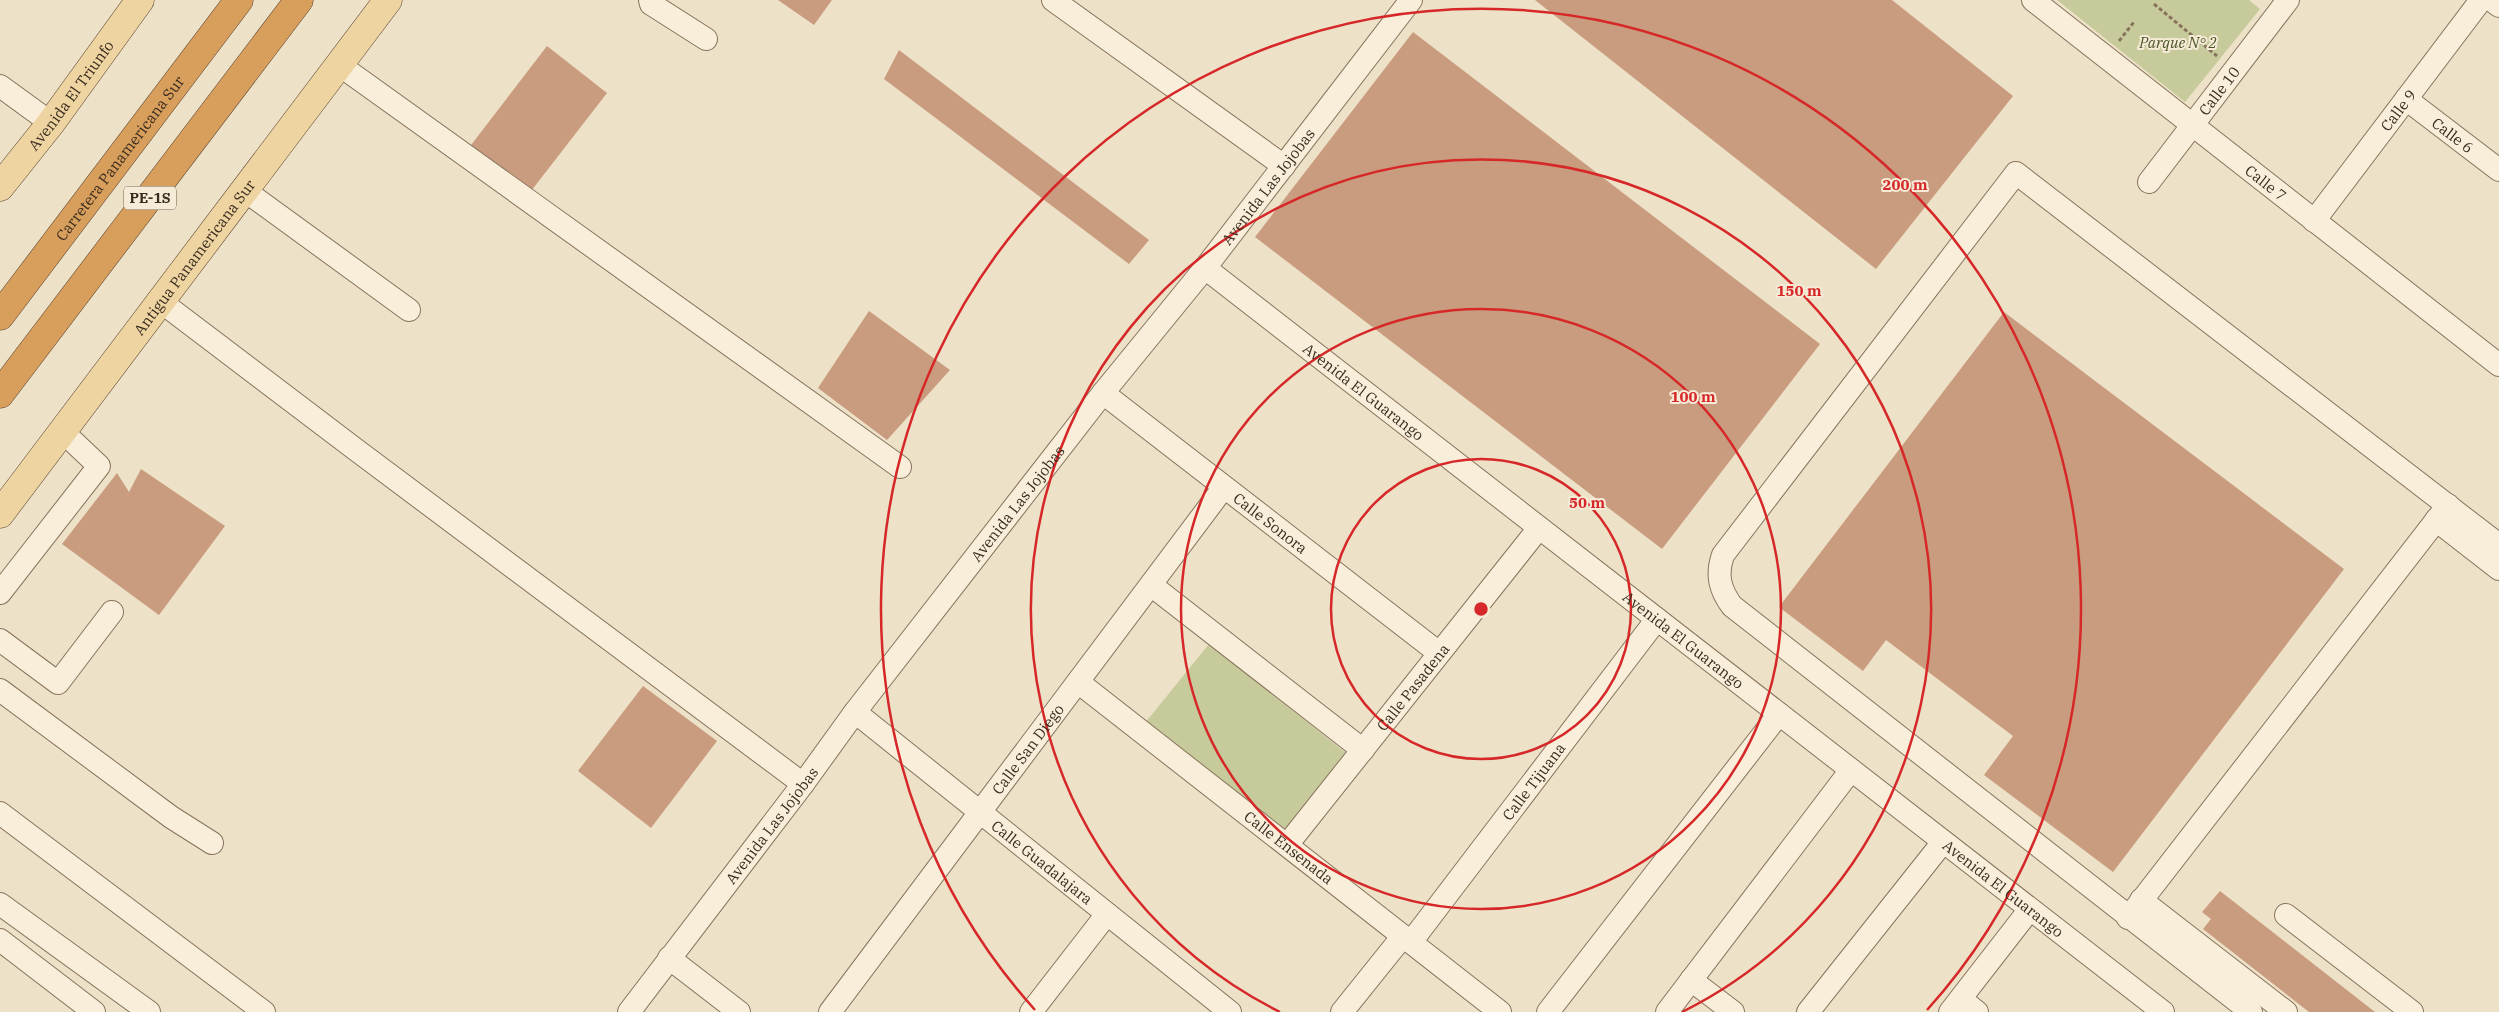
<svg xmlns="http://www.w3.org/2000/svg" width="2499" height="1012" viewBox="0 0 2499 1012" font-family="'IBM Plex Serif',serif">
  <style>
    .green { fill: #c7cb9b }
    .building { fill: #ca9c7f }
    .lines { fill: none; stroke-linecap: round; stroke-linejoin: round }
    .minor-casing { stroke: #88735d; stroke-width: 24 }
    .major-casing { stroke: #564131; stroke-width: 29 }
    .highway-casing { stroke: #564131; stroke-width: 29 }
    .path { stroke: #88735d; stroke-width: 3; stroke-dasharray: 4 2.5; stroke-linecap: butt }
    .minor { stroke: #f8eeda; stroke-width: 22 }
    .major { stroke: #eed4a1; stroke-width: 28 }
    .highway { stroke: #d89f5c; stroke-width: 28 }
    .ring { fill: none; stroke: #d62828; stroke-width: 2.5 }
    .labels { text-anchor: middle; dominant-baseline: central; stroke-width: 4; stroke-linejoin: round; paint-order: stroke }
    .shield { fill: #f5ebd7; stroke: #716557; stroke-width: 1 }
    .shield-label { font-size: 14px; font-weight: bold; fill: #392c20 }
    .park-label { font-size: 15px; font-style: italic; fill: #4b5527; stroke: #f5ebd7 }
    .street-label { font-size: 15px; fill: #392c20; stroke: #f5ebd7 }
    .centre { fill: #d62828; stroke: #f5ebd7; stroke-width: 2.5 }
    .ring-label { font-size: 15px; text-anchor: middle; font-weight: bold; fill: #d62828; stroke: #f5ebd7; stroke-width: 4; stroke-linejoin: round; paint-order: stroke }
  </style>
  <rect width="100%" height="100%" fill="#ede1c7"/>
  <!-- green -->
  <g class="green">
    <polygon points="2057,0 2249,0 2260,9 2185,102"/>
    <polygon points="1209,644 1346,753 1283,832 1145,723"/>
  </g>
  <!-- building -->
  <g class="building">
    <polygon points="778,0 832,0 814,25"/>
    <polygon points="1535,0 1892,0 2013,96 1876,269"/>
    <polygon points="1413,32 1820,344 1662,549 1255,237"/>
    <polygon points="547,46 607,93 528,195 468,149"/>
    <polygon points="899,50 1149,240 1129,264 884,79"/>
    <polygon points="869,311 950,370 887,440 818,388"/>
    <polygon points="2004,312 2344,569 2113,872 1984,775 2013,736 1886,640 1863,671 1779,607"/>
    <polygon points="141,469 225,526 159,615 62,544 117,473 129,492"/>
    <polygon points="643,686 717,741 651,828 578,771"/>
    <polygon points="2220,891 2375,1012 2309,1012 2203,929 2211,919 2202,912"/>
  </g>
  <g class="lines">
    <defs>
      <g id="minor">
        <polyline points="650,0 651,4 706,39"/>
        <polyline points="1053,0 1284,166"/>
        <path id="s1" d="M2033 0 2499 365"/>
        <polyline points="2491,0 2499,6"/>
        <polyline points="338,64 900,467"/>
        <polyline points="0,86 51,123"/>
        <path id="s2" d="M2406 99 2499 170"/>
        <path id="s3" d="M2149 182 2288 0"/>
        <polyline points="244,190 409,310"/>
        <path id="s4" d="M2314 221 2481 0"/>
        <path id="s5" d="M1205 268 2163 1012"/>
        <polyline points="160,301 359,452 803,784"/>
        <path id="s6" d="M1103 393 1439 653"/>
        <polyline points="2436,520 2499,569"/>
        <polyline points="1151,585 1363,750"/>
        <polyline points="0,593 99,466 62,431"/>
        <polyline points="0,640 58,683 112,612"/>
        <path id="s7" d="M1078 682 1500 1012"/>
        <polyline points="0,690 171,817 212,843"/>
        <path id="s8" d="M855 712 1230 1012"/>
        <polyline points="0,813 264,1012"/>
        <path id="s9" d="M1287 845 1539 528"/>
        <polyline points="2141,900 2286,1012"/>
        <polyline points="0,904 149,1012"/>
        <polyline points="2286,915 2412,1012"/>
        <polyline points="2128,918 2448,505"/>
        <polyline points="0,940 94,1012"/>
        <path id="s10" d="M1411 942 1657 619"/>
        <polyline points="669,958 739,1012"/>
        <polyline points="1691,980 1733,1012"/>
        <polyline points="1961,999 1977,1012"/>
        <path id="s11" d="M629 1012 803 784 855 712 1103 393 1205 268 1411 0"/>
        <path id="s12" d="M830 1012 1224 487"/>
        <polyline points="1031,1012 1107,914"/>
        <polyline points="1342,1012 1403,936"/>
        <polyline points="1548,1012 1779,714"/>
        <polyline points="1667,1012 1851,770"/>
        <polyline points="1808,1012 1943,842"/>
        <polyline points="1950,1012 2030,909"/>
        <path d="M2251 1012 1732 606C1720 590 1716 575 1723 555L2016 173 2499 545"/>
      </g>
      <g id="major">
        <path id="s13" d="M0 187 51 123 140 0"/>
        <path id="s14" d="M0 514 388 0"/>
      </g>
      <g id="highway">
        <path id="s15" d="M0 316 239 0"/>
        <polyline points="0,394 299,0"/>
      </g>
    </defs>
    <!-- minor casing -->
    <use href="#minor" class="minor-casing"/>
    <!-- major casing -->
    <use href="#major" class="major-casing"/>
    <!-- highway casing -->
    <use href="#highway" class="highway-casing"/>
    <!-- path -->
    <g class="path">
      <polyline points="2154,4 2217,56"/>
      <polyline points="2119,41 2134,22"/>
    </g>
    <!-- minor -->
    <use href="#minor" class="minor"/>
    <!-- major -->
    <use href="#major" class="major"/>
    <!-- highway -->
    <use href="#highway" class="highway"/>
  </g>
  <!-- distance rings -->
  <g class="ring">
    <circle cx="1481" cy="609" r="150"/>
    <circle cx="1481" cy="609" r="300"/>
    <path d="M1280 1012A450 450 0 1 1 1682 1012"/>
    <path d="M1035 1010A600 600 0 1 1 1927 1010"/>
  </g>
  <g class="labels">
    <!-- shield labels -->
    <rect class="shield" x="124" y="186.5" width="52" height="23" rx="4"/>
    <g class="shield-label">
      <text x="150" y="198">PE-1S</text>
    </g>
    <!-- park labels -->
    <g class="park-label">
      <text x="2178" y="42">Parque N° 2</text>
    </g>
    <!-- street labels -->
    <g class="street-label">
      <text stroke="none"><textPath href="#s3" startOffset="115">Calle 10</textPath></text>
      <text stroke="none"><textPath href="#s13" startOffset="116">Avenida El Triunfo</textPath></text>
      <text stroke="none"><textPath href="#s4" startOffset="139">Calle 9</textPath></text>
      <text stroke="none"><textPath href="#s2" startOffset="59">Calle 6</textPath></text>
      <text stroke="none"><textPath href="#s15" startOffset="198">Carretera Panamericana Sur</textPath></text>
      <text stroke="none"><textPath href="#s1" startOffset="296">Calle 7</textPath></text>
      <text stroke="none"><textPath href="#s11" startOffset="1044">Avenida Las Jojobas</textPath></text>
      <text stroke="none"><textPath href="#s14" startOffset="322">Antigua Panamericana Sur</textPath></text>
      <text stroke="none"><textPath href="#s5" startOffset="201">Avenida El Guarango</textPath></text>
      <text stroke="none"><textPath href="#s11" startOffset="640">Avenida Las Jojobas</textPath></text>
      <text stroke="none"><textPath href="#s6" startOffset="212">Calle Sonora</textPath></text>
      <text stroke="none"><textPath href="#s5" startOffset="606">Avenida El Guarango</textPath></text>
      <text stroke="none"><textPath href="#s9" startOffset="202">Calle Pasadena</textPath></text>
      <text stroke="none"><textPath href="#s12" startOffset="329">Calle San Diego</textPath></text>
      <text stroke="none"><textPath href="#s10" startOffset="202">Calle Tijuana</textPath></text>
      <text stroke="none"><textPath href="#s11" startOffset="235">Avenida Las Jojobas</textPath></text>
      <text stroke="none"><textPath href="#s7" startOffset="268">Calle Ensenada</textPath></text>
      <text stroke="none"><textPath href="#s8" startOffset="240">Calle Guadalajara</textPath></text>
      <text stroke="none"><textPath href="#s5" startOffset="1011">Avenida El Guarango</textPath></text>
    </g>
  </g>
  <circle cx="1481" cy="609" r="8" class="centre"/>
  <g class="ring-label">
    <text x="1905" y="190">200 m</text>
    <text x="1799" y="296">150 m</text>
    <text x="1693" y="402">100 m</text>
    <text x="1587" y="508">50 m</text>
  </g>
</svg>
